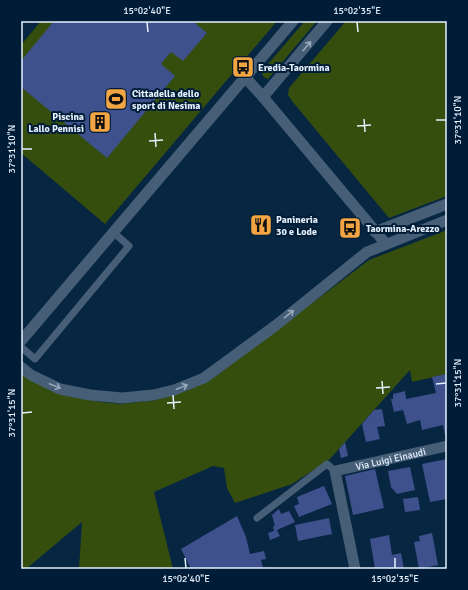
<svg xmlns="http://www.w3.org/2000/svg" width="468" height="590" font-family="Signika,sans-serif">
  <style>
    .green { fill: #354e0d }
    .building { fill: #3e518c }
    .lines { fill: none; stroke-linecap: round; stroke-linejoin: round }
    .service { stroke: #465e76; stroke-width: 7 }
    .minor { stroke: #465e76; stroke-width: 11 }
    .oneway { stroke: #96a8ba }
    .ticks { fill: none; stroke: #e5f1fe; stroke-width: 1.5 }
    .labels { text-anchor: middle; stroke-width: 4; stroke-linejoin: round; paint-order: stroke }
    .poi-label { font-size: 10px; font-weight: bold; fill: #e5f1fe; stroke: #001c37; text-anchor: start }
    .street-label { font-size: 10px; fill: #e5f1fe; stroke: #001c37 }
    .neatline { fill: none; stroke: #e5f1fe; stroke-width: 1.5 }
    .ticks-label { font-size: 10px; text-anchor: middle; fill: #e5f1fe }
  </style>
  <rect width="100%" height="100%" fill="#062642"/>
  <g class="green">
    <polygon points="41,21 277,21 105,224 21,153 21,45"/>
    <path d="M305,21H317L268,79C264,78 262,76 262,71Z"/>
    <polygon points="346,21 447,21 447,196 389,218 292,101 288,95 289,88"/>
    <polygon points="447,230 447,374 412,382 410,370 329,460 292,484 235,503 227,488 224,468 213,466 154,492 173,569 79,569 82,522 26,569 21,569 21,374 59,394 100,402 122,404 156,400 193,388 216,376 369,260"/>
  </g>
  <g class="building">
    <polygon points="54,21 197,21 195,23 207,33 183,61 171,52 161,64 175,76 107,158 21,87 21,61"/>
    <polygon points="447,374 447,435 445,435 443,425 422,430 420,420 407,424 403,410 394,412 391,399 393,399 393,394 405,391 406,399 436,393 432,377"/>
    <polygon points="382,409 385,426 377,427 380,439 366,442 362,424 374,410"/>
    <polygon points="345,442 348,456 341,458 339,449"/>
    <polygon points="447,459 447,499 430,502 422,464"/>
    <polygon points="410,467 415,490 397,494 391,487 388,471"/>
    <polygon points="375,469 384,508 353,515 345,476"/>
    <polygon points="324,486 332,504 299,517 294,506 299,504 297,497"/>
    <polygon points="418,497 420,510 405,512 403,499"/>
    <polygon points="279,509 281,514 289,511 295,522 277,530 280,536 270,540 268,533 274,531 273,526 275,526 272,515"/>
    <polygon points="237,516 246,537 250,554 264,551 266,559 261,560 263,568 267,567 268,569 191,569 181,549"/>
    <polygon points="329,518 332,534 298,541 295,525"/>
    <polygon points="432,533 438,565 419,569 414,542 420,541 419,536"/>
    <polygon points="389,535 392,555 401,553 404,569 375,569 370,539"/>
  </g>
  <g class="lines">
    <g class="service">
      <polyline points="21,347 35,359 129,246 113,232"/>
      <polyline points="257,518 327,464 335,471"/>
    </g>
    <g class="minor">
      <polyline points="245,77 263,97 386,244"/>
      <polyline points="263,97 327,21"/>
      <polyline points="375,232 447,204"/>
      <polyline points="21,341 293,21"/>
      <polyline points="21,367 31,375 60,389 90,395 122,398 153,395 174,390 204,378 275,326 367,252 447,220"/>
      <path id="s1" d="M355,569L335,471L447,446"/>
    </g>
  </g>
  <defs><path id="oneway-shaft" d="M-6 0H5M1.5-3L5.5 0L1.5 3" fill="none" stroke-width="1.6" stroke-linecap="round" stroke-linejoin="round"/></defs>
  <g class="oneway">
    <use href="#oneway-shaft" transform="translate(307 46) rotate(-50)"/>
    <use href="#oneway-shaft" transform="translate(289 314) rotate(-39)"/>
    <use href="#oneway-shaft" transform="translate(55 386) rotate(22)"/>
    <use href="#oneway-shaft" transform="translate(182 387) rotate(-22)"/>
  </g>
  <path class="ticks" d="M147,22L148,32M357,22L358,32M364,119L365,132M436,120H446M357,126L371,125M155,133L156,147M149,141L163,140M22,149H32M382,381L383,394M436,384L446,383M376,388L390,387M173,395L174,409M167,403L181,402M22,413L32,412M185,558L186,568M395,558V568"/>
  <defs>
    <g id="bus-square" transform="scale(1.15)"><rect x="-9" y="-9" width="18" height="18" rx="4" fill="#f2a542" stroke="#001c37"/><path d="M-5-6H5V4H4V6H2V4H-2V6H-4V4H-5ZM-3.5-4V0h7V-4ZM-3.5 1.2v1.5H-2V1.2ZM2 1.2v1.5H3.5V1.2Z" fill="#111"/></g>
    <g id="stadium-square" transform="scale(1.15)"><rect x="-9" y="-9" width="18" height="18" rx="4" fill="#f2a542" stroke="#001c37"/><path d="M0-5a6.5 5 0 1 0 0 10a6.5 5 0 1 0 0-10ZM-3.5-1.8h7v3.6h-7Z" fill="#111"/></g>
    <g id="building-square" transform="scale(1.15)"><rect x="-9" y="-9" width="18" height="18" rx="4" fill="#f2a542" stroke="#001c37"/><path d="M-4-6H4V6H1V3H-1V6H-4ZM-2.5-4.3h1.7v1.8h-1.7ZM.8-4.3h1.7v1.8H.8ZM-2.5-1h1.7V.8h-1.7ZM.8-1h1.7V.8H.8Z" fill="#111"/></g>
    <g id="restaurant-square" transform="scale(1.15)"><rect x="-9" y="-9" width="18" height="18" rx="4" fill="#f2a542" stroke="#001c37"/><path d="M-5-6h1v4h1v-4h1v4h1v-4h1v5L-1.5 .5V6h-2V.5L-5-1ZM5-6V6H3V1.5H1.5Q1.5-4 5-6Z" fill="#111"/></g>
  </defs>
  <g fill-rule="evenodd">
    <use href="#bus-square" x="243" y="67"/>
    <use href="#stadium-square" x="116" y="99"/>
    <use href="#building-square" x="100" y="122"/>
    <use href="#restaurant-square" x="261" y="225"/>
    <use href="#bus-square" x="350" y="228"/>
  </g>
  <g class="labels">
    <g class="poi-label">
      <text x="258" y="71">Eredia-Taormina</text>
      <text x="132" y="97">Cittadella dello<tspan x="132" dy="12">sport di Nesima</tspan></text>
      <text x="84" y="120" text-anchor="end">Piscina<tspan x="84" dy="12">Lallo Pennisi</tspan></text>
      <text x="276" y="223">Panineria<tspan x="276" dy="12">30 e Lode</tspan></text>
      <text x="366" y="232">Taormina-Arezzo</text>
    </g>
    <g class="street-label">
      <text dy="4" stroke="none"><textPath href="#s1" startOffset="157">Via Luigi Einaudi</textPath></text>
    </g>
  </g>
  <rect width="468" height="590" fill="none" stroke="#001c37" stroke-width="44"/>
  <rect x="22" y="22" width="424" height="546" class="neatline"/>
  <g class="ticks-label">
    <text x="147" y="14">15°02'40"E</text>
    <text x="357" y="14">15°02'35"E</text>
    <text transform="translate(457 120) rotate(-90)" y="4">37°31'10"N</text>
    <text transform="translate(11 149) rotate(-90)" y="4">37°31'10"N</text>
    <text transform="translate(457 383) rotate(-90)" y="4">37°31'15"N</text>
    <text transform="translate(11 413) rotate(-90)" y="4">37°31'15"N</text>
    <text x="186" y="582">15°02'40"E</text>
    <text x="395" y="582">15°02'35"E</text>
  </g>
</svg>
